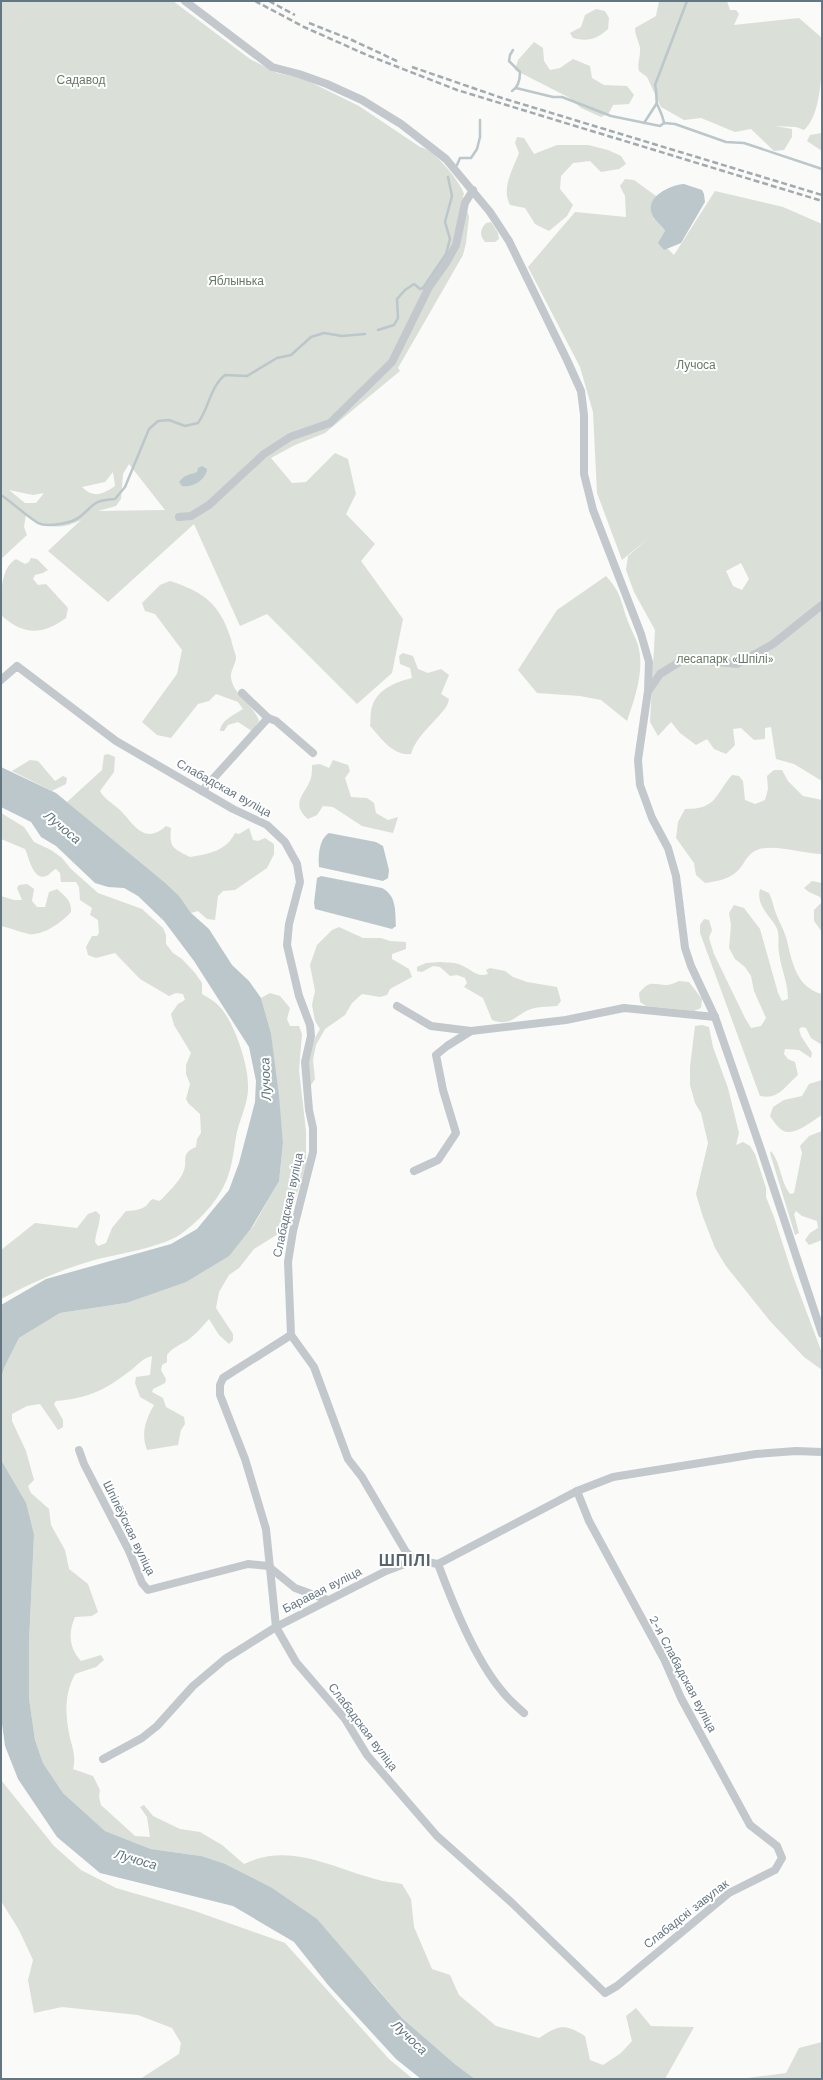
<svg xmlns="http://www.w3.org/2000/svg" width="823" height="2080" font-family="'Work Sans',sans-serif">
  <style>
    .green { fill: #dadfd7; fill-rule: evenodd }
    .water { fill: #bbc7cb }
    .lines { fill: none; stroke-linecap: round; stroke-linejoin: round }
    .stream { stroke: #bbc7cb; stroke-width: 2.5 }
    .minor { stroke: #c3c8cc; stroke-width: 8 }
    .rail { stroke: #a2aab0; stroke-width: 2.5; stroke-dasharray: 6 3; stroke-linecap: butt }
    .labels { text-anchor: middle; stroke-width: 4; stroke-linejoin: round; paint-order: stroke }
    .park-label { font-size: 12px; fill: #687a64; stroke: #fff }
    .street-label { font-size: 12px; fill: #657683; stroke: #fff }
    .water-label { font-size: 13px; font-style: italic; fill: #60757c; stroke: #fff }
    .district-label { font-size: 16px; font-weight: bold; letter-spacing: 1px; fill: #57646e; stroke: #fff }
  </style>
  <rect width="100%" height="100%" fill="#fafaf8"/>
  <g class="green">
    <path d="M1,1H173L250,59L277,73L302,78L359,106L420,147C434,149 460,181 464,194L463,196L469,217L466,243L463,255L398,368L400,371L325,433L295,445L271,458L292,483L306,482L335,453L348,459L356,494L346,514L375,544L361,561L403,619L392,673L357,704L267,614L240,626L194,524L108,602L48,551L81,520C63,530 40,529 26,514L24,527L27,535L1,559ZM129,464L165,510L98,511L116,506L121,499L123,474ZM113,472L115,486C103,494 94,499 82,487L105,482ZM9,490L33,495L44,493L36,503H25Z"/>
    <path d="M659,1H727L730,10H736L739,14L734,25L799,18L822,38C822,63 823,114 804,130L796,127L775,126L792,129V137L784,150L774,151L751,129L735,132L701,118L684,120L661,107L647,77L639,71C637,63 640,59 640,51C641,45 635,37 635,28L656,16Z"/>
    <path d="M596,9L605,11L609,18L608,29C597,39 588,42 573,38L570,33L581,27L585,15Z"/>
    <polygon points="534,42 543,48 544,61 550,70 560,68 573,59 590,66 592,78 604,85 627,86 634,95 629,104 613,105 609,113 601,117 581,108 568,97 515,70 518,60"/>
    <polygon points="822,133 822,151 807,141 810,135"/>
    <path d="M517,137L524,138L534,154L557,145H588L608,150L621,156L626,164L619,169L601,172L590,161L573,163L561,176L560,189L573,205L567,216L549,231L535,224L525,208L510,205C501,188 513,169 519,153L515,143Z"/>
    <path d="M625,179L634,180L656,196L651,208L654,219L662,223L665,231L660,241L674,255L715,191L783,207L822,224V781L794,764L776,759L771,727L765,728V739L754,740L741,728L733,729L735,745L726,754L714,749L707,739L696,745L680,733L671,722L658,736L650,722L655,630L634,592L626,570L628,556L651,536L622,560L597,493L593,412L580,367L528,267L575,212L626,217L625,196L620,186ZM741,563L749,579L742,590L733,586L726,571Z"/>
    <path d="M491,222L498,233L499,239L495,242H485C479,234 480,230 486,223Z"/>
    <path d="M31,558L37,559L48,570L43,573L35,575L33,579L38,585L46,584L68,608L66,618C42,635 24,636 1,615C1,595 0,568 16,559L25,564L29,562Z"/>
    <path d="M606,576C621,593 620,598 627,619C630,628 635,636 638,645C645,670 635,698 627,721L601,700L580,696L537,693L518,670L557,610Z"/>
    <path d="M170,581C204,592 220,604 231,639C232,645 235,652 236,657C236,664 230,671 231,678C234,696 254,705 259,721L252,731L238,722L228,725L224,731H220C221,720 234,715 243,709L238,702L216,694L209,701L198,704L171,738L157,735L142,722L177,674L182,650L155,614L145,611L142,603L160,585Z"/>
    <path d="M403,653L413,656L418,669L428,673L441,669L449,675L441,694L449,699C448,713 417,732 411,754C393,756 382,739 370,726C371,721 370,712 372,707C377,689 396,682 412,678L410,668L400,664L399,656Z"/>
    <path d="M108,754L115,757L114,772L100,791C105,800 114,804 121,811C135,826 145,845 166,826L171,828C169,848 173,848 190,857C209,854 226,851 235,833L239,834L249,828L253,840L258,841L265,838L274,844V854L267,868L235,890L223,891L218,896L215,920L207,919L198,911L191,913L180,897L67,802L102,770L104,755Z"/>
    <polygon points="30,760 38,761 55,781 63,776 67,778 66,784 52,791 12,771"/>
    <path d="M333,760L348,765L350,771L345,778L351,797L367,798L374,803L376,813L388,820L398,817L393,833L362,826L333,807L323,806L317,815L308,819C289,803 306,794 311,778C312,774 312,769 312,765L320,764L329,768Z"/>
    <path d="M774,770H782L788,781L803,796L822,800V854C805,854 772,843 757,850C748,854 746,860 741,867C732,879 719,881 705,883L696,875L694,863L676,838L678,822L685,809C717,809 714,796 732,775L739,776L743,781L745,800L755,804L765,800L768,789L767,776Z"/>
    <path d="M1,813L24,827L34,842L51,850L62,858L71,869L98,893L142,909L163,928L166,935V944L173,953L182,959L195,973L202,983V994C207,997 213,1000 217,1004C233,1018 248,1063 248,1085C249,1101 241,1116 237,1132C234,1146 233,1163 228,1176C221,1197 203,1217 185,1231C163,1249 116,1253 88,1262C57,1271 29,1284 1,1299V1250L35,1223L77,1228L88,1214L96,1211L100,1215C100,1224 96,1232 95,1242L98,1246L106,1243L112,1228L126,1211C132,1211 141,1210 146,1206C149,1203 149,1201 153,1199L159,1201L162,1199C169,1191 179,1182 183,1173C189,1160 179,1154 196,1147L197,1139L201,1133L200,1114L188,1103L186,1099L190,1084L186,1074V1065L191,1053L174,1025L171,1014L178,1004L185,1000L183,994L176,993L169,996L140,979L115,953L96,958L88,955L86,947L92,936H97L99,933L98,920L90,915L92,908L80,900L79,887L76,882H61L60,873L56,869C52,870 50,875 46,876C33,881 29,857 25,849L1,839Z"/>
    <polygon points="812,881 822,883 822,932 814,921 814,910 822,902 820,897 809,892 804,888"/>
    <path d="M27,884L34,889L32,901L37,907H45L49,892L57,889C65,896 72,901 71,912C62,922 43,936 29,934C20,932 10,928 1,926V896L14,900H22L17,888L19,885Z"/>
    <path d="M760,889L769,893C772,899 773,905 775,911C778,920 783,928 786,937C792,960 795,987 822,994V1045L811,1038L806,1028L802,1027L799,1029L801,1036L812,1053L811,1058L799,1050L785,1049L784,1054L788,1059L795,1062L798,1075C785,1086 779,1100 760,1096L700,933V925L704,919L709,920L712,930L709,938L714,954L745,1018L751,1028L761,1026L766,1018L754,991L751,976L745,967L735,959L729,948L731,925L729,913L734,905L744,908L760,929L778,993L782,1001L788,999C788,982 781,969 779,953C777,944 781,933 775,925C768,914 756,904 760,889Z"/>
    <path d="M339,927L363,938H381L390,941L406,942V949L392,954V959L409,969L412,977L390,989L387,995L380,997L362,994L352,1003L345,1015L325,1029L316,1045L313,1060L315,1079L311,1085C305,1067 310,1045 320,1029L315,1021L312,1005L315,991L310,965L317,945L332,930Z"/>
    <path d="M441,962C447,963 456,962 461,965C471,969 477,978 488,974L486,970L490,968L505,971L513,977L527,982L557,987L561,1001L557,1006C547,1007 536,1006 526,1011C512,1019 509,1026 492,1020L483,998L464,987L467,983L465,978L457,975L450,976L440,967L433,966L422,972L417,971V967L426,963Z"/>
    <path d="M679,981L689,982L702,999L701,1008L694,1011L646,1006L640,1002L639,993C650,980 652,984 666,985C670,985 675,983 679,981Z"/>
    <path d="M270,993L280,996L290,1008L287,1019L290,1026H299L302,1034L299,1070L306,1131V1165L286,1229L254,1249L239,1268L229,1275L219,1292L216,1308L233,1334V1340L229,1344L219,1335L209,1319C202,1327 196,1334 188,1340C180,1345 173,1347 167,1355V1362L162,1365L161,1370L166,1379L165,1383L153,1389L152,1392L163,1398L166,1407L184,1417L185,1424L181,1430L178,1445L147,1450C141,1433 145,1421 154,1405L140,1397L135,1383L136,1377L150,1375L152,1356C139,1360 138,1366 127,1373C102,1392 87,1398 56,1401L54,1404L63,1420V1427L58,1430L40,1404L27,1406L12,1414V1421L26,1451L34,1480L28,1486L31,1493L49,1509L51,1525L65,1550L69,1569L88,1584L98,1612L92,1616L75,1617C68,1633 69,1648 81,1661L101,1655L104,1660L96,1667L75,1674C64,1695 65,1715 70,1738C73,1749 76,1758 73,1769L93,1776L100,1790L99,1797L101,1805L135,1836L150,1837L147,1817L140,1807L144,1805L153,1816L180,1829L200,1832L222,1845L244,1864C289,1842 331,1867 375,1879C384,1882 393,1882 402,1884L411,1899L414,1927L432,1969L450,1975L459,1995L496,2026L539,2038C559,2025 564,2023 585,2036L590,2060L603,2065L621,2053L632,2041L626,2016L636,2008L651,2026L694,2027L665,2079H475L456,2065L403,2019L371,1981L201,1856L151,1849L105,1831L63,1793L43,1763L35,1740L29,1698V1643L34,1535L1,1460V1380L4,1368L19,1338L60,1313L126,1303L253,1227L279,1180L283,1143L271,1033L261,998Z"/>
    <polygon points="702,1025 709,1027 713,1047 728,1088 739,1133 736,1145 743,1142 750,1146 755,1154 766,1188 766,1197 774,1217 793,1276 822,1353 822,1370 804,1357 770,1321 726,1266 715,1248 703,1217 696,1194 708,1143 701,1113 695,1103 690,1085 690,1067 695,1026"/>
    <path d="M822,1080V1115C813,1120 793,1138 782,1130C777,1127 773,1120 770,1116L773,1107L784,1100L802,1096L809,1084Z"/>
    <path d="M822,1131V1240L809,1245L805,1240L810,1233L818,1228L817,1221L802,1216L796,1211L794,1214L799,1233L795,1235L770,1153L771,1151C781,1163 780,1181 790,1194L794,1193L802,1153L800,1146L809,1136Z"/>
    <polygon points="1,1780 54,1846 81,1870 116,1888 192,1910 285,1943 389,2059 413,2079 140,2079 179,2054 181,2043 172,2028 138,2015 62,2007 34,2013 28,1980 33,1960 19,1930 1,1901"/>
    <polygon points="822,2042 822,2079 740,2079 786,2073 799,2048"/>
  </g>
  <g class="water">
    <path d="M684,184L702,190L704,194L705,202L681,243L664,250L658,243L665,231C662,224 654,221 652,214C645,196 671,185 684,184Z"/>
    <path d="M202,466L207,469C206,480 192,488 182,486L179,482C185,474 190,475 197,472L198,468Z"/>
    <polygon points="1,767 56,793 164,882 180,897 191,913 209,929 232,965 249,981 261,998 271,1033 279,1096 283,1143 279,1181 252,1227 229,1256 186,1282 126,1303 60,1313 19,1338 4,1368 1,1380 1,1305 46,1279 171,1244 197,1229 229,1190 239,1163 255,1102 256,1081 249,1047 194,961 164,921 138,896 124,888 108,887 95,883 56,846 41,837 31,822 1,807"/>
    <path d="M329,833L376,842L383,846L389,870L388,878L383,881L319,867C318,856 319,839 329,833Z"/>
    <path d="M321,876L382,888C397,896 395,911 396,926L392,929L315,909L314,903L317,878Z"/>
    <polygon points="1,1460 26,1503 34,1535 29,1643 29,1698 35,1740 43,1763 63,1793 105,1831 151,1849 201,1856 225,1864 272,1888 317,1919 403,2019 456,2065 475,2079 421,2079 396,2059 328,1985 294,1942 233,1906 100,1873 57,1837 18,1779 5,1746 1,1716"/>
  </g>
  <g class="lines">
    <g class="stream">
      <polyline points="516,88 553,97 562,97 611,116 660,126 664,123 675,124 726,142 744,143 822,169"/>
      <path d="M512,91C519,87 520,79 520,72L509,61L510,55L513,50"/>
      <polyline points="644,123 657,103"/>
      <path d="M664,123C663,116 660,111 657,104C656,100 657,91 655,85L687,1"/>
      <polyline points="457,165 460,158 471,158 477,149 480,137 480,120"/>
      <polyline points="378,330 394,325 398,318 397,299 405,290 414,284 420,289 423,288 446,254 450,239 445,222 452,196 448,177"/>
      <path d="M1,495C13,503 25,515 38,523C48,528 73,523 81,516C97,502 93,501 115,499L125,487L149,429L158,421L169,420L185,426L198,423C209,408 210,387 225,375L247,376L277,358L291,355L311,337L324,333L342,336L365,334"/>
    </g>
    <g class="minor">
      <polyline points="185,1 272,67 299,74 327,84 362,100 401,124 446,159 490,212 509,241 567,360 581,391 584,415 584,474 593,510 641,634 649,662 648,691 638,760 640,785 652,818 668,848 676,876 685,948 691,966 715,1017 760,1147 822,1334"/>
      <polyline points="179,517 191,516 209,505 264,454 290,437 330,423 392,362 429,287 446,263 456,245 465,203 473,190"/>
      <polyline points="1,680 17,666 116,741 233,809 267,825 285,842 297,864 300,882 289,924 287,945 299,996 310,1025 311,1036 305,1062 309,1110 313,1128 313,1152 293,1231 288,1262 291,1335 223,1378 220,1385 220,1395 245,1459 266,1529 276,1627 296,1662 345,1719 367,1755 437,1836 511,1902 605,1993 617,1986 729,1893 775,1870 782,1858 777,1846 750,1825 681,1698 664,1659 589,1521 577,1491"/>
      <polyline points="649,690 660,674 681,661 698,660 737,664 773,644 822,605"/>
      <polyline points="242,693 268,718 276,721 313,753"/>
      <polyline points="202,791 268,718"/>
      <polyline points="397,1006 431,1026 471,1031 447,1046 436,1055 443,1090 456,1133 438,1160 414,1171"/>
      <polyline points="471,1031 566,1020 624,1008 715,1017"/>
      <polyline points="291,1335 314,1367 348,1459 362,1477 406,1552 415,1560"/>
      <polyline points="79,1450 84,1464 129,1551 142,1583 148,1590 248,1564 268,1566 295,1588 328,1600"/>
      <path d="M438,1564C453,1604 475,1659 502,1691C508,1699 516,1706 524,1713"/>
      <polyline points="103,1759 142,1738 157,1726 193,1686 225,1659 276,1627 386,1571 415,1560 438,1564 577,1491 613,1477 756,1454 796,1451 822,1452"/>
    </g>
    <g class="rail">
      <polyline points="255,1 304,27 367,55 457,90 822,201"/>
      <polyline points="269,1 295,15"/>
      <polyline points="309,23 352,40 399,62"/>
      <polyline points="412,67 502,98 822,195"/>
    </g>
  </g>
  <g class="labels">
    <g class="park-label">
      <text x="81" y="84">Садавод</text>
      <text x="236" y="285">Яблынька</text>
      <text x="696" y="369">Лучоса</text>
      <text x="725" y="663">лесапарк «Шпілі»</text>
    </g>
    <g class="street-label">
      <text transform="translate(224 788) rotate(29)" y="4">Слабадская вуліца</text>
      <text transform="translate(288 1205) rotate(-78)" y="4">Слабадская вуліца</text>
      <text transform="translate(129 1528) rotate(64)" y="4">Шпілёўская вуліца</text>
      <text transform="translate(322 1590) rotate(-27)" y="4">Баравая вуліца</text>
      <text transform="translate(683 1674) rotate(62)" y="4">2-я Слабадская вуліца</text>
      <text transform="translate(363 1727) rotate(53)" y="4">Слабадская вуліца</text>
      <text transform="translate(686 1914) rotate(-38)" y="4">Слабадскі завулак</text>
    </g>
    <g class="water-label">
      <text transform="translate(63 827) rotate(40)" y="5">Лучоса</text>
      <text transform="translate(265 1079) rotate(-92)" y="5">Лучоса</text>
      <text transform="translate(136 1859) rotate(16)" y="5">Лучоса</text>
      <text transform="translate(410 2037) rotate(43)" y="5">Лучоса</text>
    </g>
    <g class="district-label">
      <text x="405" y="1566">ШПІЛІ</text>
    </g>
  </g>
  <rect width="823" height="2080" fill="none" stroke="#657683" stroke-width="4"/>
</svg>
